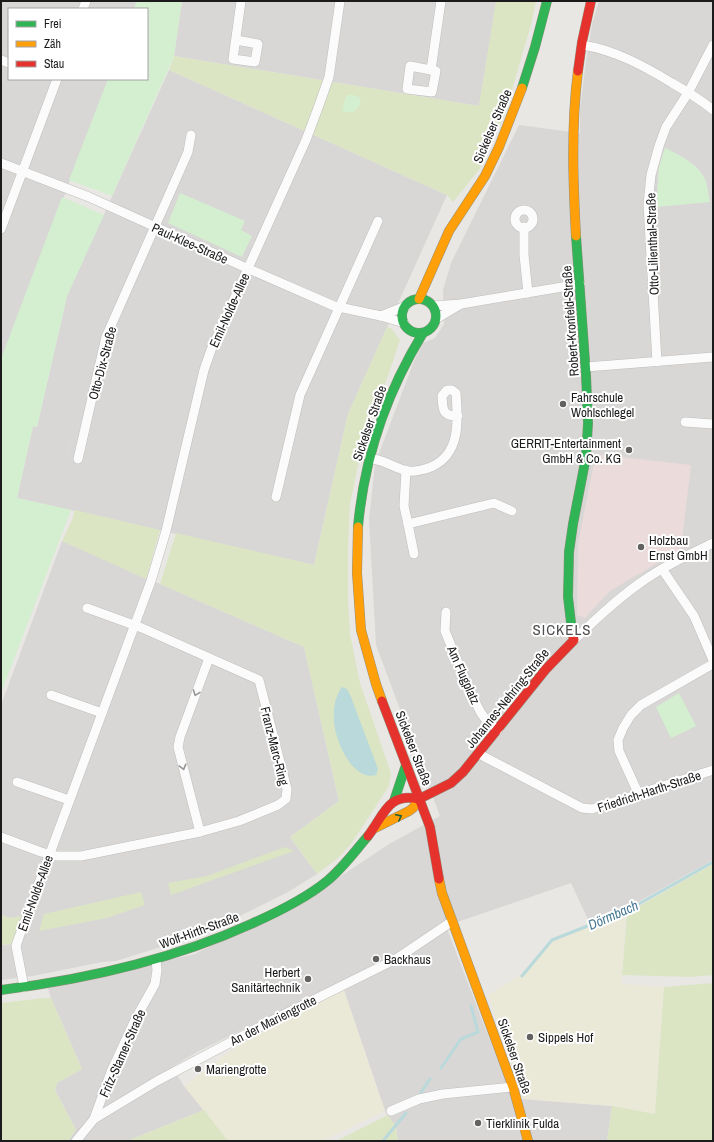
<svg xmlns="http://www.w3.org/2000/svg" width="714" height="1142" font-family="'Archivo Narrow',sans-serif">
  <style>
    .residential { fill: #d8d7d5 }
    .commercial { fill: #ebdbdb }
    .farmland { fill: #eae8d7 }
    .grass { fill: #dbe5c4 }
    .park { fill: #d4efd0 }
    .parking { fill: #d9d8d7 }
    .water { fill: #b9d9db }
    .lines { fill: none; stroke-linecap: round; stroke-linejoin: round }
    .stream { stroke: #b9d9db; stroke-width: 3 }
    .street-casing { stroke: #bfbebc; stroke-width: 10 }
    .fast-casing { stroke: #92907e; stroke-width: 10 }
    .slow-casing { stroke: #92907e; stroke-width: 10 }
    .jam-casing { stroke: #92907e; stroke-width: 10 }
    .street { stroke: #fcfbfb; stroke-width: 9 }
    .fast { stroke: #30b455; stroke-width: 9 }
    .slow { stroke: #ff9f0a; stroke-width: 9 }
    .jam { stroke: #e5322d; stroke-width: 9 }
    .oneway { stroke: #979696 }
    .oneway2 { stroke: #246035 }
    .poi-dot { fill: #636261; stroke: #fff; stroke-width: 1.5 }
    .labels { text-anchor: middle; stroke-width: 4; stroke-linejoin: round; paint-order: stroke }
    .street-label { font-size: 13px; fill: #1b1b1b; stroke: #fff }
    .poi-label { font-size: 13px; fill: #1b1b1b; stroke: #fff; text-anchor: start }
    .water-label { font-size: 14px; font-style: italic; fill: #497a94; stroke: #fff }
    .quarter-label { font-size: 15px; letter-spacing: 1px; fill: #4e4e4e; stroke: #fff }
  </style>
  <rect width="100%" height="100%" fill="#e9e7e4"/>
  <g class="residential">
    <polygon points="1,1 137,1 134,9 9,9 9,79 108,79 1,365"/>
    <polygon points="182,1 497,1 479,106 174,56"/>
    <polygon points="599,1 713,1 713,860 627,908 591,926 571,883 446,926 512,1098 612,1106 607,1141 398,1141 396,1127 385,1111 341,982 197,1052 172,1067 184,1086 204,1110 127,1141 68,1141 76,1130 55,1090 57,1083 82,1069 51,998 48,988 195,954 323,888 389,844 440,816 376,645 369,520 375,464 414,361 423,343 435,338 444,324 443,290 451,263 519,125 580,133 580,110 585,68 592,24"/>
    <polygon points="169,70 447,195 348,414 314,565 17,498 33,426 37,427 67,296"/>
    <polygon points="62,541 304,647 339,801 290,837 317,874 288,892 234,919 186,939 116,961 102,962 33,976 1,980 1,945 11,944 23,916 10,918 1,915 1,705"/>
  </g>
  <polygon class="commercial" points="595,454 691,465 681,549 610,591 585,618 577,615 578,544 594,463"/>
  <g class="farmland">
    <polygon points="626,913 621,984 664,987 655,1114 612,1106 522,1099 488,995 521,975 549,942"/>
    <polygon points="344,990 385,1111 322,1141 228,1141 184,1086 226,1054 269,1027"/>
  </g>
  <g class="grass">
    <polygon points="496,1 536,1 531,25 504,117 479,170 453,202 447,195 169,70 174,56 479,106"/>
    <polygon points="387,327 391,328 400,340 388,376 372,417 360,456 350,504 348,548 348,601 350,634 360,683 391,773 389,786 351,844 337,859 317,874 290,837 339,801 304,647 160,584 176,533 314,565 348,414"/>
    <polygon points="75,510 160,530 146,579 62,541 72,520"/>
    <polygon points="285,847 294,851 171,895 168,883 207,876"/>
    <polygon points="713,864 713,975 690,977 622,975 627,913"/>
    <polygon points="141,892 145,905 107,918 39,931 44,914"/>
    <polygon points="1,915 10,918 23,916 11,944 1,945"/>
    <polygon points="713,983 713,1141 607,1141 612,1106 655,1114 664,987"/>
    <polygon points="44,998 51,998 82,1069 57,1083 55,1090 76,1130 68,1141 1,1141 1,1003"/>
    <polygon points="204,1110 228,1141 127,1141"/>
    <polygon points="388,1115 396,1127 398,1141 336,1141"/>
  </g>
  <g class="park">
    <polygon points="137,1 182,1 174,56 112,196 69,180 108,79 147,79 147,9 134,9"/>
    <path d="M350,95H353L359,97C363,103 358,109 353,112H346L342,111L346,96Z"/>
    <path d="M665,148C680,155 698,164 705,179C708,186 708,195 710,202L656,207L659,167Z"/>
    <polygon points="180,193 245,221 241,230 252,236 242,257 168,223"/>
    <polygon points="62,197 104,215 67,296 37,427 33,426 17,498 71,510 1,693 1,359"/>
    <polygon points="679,693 696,726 671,738 656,707"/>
  </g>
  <g class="parking">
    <polygon points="237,44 254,46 252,59 235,56"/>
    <polygon points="414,71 430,73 428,86 411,84"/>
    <polygon points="67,438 74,440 69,460 63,459"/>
  </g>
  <path class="water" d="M342,687L347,689L351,697L378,769L376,775C352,782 334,738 334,720C333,708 335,697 342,687Z"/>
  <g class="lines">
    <g class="stream">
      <polyline points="522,976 552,940 628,910 713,862"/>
      <polyline points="441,1068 461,1039 478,1032 471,1006"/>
      <polyline points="420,1094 430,1079"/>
      <polyline points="383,1141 406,1113"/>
    </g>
    <g class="street-casing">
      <g id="street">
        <polyline points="83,9 86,1"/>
        <polyline points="236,40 258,44 255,62 233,59 241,1"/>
        <path d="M582,45C615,50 644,66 672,83C686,91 700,99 713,110"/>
        <polyline points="1,60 9,63"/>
        <polygon points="410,66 436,71 432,92 407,89"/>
        <polyline points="431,70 441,1"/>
        <polyline points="1,163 89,197 242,266 334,306 381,316 404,323"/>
        <circle cx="524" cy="219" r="9"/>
        <polyline points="524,227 524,255 528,293"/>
        <polyline points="1,229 57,79"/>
        <polyline points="433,306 461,304 580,284"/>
        <polyline points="381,316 406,306"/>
        <polyline points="436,319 461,304"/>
        <polyline points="657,362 648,204 651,175 659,146 666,127 688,93 713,45"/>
        <polyline points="586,367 713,357"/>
        <polyline points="685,422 713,424"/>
        <path d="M369,458C374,459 379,460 384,462C392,465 399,469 407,471C416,472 423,470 431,467C461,454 458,420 456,393L452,390H447L442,396C443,410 442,416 458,416"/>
        <polyline points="78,459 106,337 188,152 191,135"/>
        <polyline points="406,470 404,506 408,524 494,503 512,511"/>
        <polyline points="276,497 300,395 378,221"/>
        <polyline points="408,524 414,554"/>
        <polyline points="662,569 694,616 713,660"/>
        <polyline points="446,612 445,631 471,694 481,713 487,721 498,730"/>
        <path d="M574,640C595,620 616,600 640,583C662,567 688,555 713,543"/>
        <polyline points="51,695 102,713"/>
        <polyline points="479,754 582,808 592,809 713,770"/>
        <polyline points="17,782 69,800"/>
        <polyline points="639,795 619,751 618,740 623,728 631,715 641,705 713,664"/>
        <polyline points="200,832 178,747 180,737 209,658"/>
        <polyline points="1,837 41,852 56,856 81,856 200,832 239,821 278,805 286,799 287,789 259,680 142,628 87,608"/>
        <polyline points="24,987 16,946 19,937 151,581 166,531 204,370 211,350 306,140 318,108 329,77 340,1"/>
        <polyline points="391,1111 419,1099 443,1094 513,1087"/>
        <polyline points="94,1119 157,1081 273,1020 396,959 451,922"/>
        <polyline points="76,1141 94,1119 111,1072 136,1018 155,984 157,970 156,960"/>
      </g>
    </g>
    <g class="fast-casing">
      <g id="fast">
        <polyline points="522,88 535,47 547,1"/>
        <circle cx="419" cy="316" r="17"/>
        <path d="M358,527C364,459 387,392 423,333"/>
        <polyline points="572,631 568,597 569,552 573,524 586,457 588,423 586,375 576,236"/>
        <polyline points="394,801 406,765"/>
        <path d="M1,990C88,979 172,960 251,924C278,912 305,899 327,881C343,868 355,851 368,836"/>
      </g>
    </g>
    <g class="slow-casing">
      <g id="slow">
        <path d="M576,236C573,181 571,126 578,71"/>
        <polyline points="419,299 449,231 485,176 499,147 522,88"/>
        <polyline points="358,527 357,573 361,630 376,684 382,701"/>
        <polyline points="373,829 409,811 413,808 419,799"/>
        <polyline points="439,879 442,893 513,1087 528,1141"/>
      </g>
    </g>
    <g class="jam-casing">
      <g id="jam">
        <polyline points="578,71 582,42 591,1"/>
        <polyline points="382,701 430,827 439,879"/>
        <polyline points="419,799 451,783 463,772 546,669 574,640 572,631"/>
        <path d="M368,836C384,816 387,792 419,799"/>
      </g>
    </g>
    <use href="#street" class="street"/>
    <use href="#fast" class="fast"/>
    <use href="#slow" class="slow"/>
    <use href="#jam" class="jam"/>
  </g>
  <defs><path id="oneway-chevron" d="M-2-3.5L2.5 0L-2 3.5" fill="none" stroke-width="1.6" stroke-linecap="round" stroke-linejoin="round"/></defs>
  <g class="oneway">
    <use href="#oneway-chevron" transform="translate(196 693) rotate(110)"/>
    <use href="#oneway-chevron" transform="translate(183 767) rotate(75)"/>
  </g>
  <use class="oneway2" href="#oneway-chevron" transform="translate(399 817) rotate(-27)"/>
  <g class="poi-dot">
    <circle cx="563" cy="404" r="4"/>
    <circle cx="629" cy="450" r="4"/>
    <circle cx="641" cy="547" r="4"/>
    <circle cx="376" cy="959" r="4"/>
    <circle cx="308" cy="979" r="4"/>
    <circle cx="530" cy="1037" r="4"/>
    <circle cx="198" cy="1069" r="4"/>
    <circle cx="478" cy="1123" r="4"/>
  </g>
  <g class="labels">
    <g class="street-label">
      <text transform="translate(492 126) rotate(-67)" y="5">Sickelser Straße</text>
      <text transform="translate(190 243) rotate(24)" y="5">Paul-Klee-Straße</text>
      <text transform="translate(652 244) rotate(-92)" y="5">Otto-Lilienthal-Straße</text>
      <text transform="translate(229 310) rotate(-66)" y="5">Emil-Nolde-Allee</text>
      <text transform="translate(570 321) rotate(-94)" y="5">Robert-Kronfeld-Straße</text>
      <text transform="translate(102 363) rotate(-75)" y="5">Otto-Dix-Straße</text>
      <text transform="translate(369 423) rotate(-71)" y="5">Sickelser Straße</text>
      <text transform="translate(464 675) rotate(66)" y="5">Am Flugplatz</text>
      <text transform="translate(507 698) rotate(-51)" y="5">Johannes-Nehring-Straße</text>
      <text transform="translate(275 746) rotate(76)" y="5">Franz-Marc-Ring</text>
      <text transform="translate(414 748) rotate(69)" y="5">Sickelser Straße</text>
      <text transform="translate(649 791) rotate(-18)" y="5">Friedrich-Harth-Straße</text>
      <text transform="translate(35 893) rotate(-70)" y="5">Emil-Nolde-Allee</text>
      <text transform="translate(199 930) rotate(-20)" y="5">Wolf-Hirth-Straße</text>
      <text transform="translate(273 1020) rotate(-27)" y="5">An der Mariengrotte</text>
      <text transform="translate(122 1053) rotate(-66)" y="5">Fritz-Stamer-Straße</text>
      <text transform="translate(515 1056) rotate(71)" y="5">Sickelser Straße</text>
    </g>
    <g class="poi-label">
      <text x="571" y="402">Fahrschule<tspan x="571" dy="15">Wohlschlegel</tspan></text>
      <text x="621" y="448" text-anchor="end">GERRIT-Entertainment<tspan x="621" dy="15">GmbH &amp; Co. KG</tspan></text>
      <text x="649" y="545">Holzbau<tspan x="649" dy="15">Ernst GmbH</tspan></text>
      <text x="384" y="964">Backhaus</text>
      <text x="300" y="977" text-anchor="end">Herbert<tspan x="300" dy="15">Sanitärtechnik</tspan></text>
      <text x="538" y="1042">Sippels Hof</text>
      <text x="206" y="1074">Mariengrotte</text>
      <text x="486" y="1128">Tierklinik Fulda</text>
    </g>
    <g class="water-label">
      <text transform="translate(613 915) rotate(-24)" y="5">Dörmbach</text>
    </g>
    <g class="quarter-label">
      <text x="562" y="635">SICKELS</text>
    </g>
  </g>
  <rect width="714" height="1142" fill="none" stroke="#1b1b1b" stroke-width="4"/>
  <rect x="8" y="8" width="140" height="72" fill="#ffffff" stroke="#a4a4a4"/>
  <rect x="16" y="21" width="20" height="6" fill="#30b455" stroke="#a4a4a4"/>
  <text x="44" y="28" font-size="12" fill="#1b1b1b">Frei</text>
  <rect x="16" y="41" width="20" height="6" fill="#ff9f0a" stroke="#a4a4a4"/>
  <text x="44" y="48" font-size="12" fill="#1b1b1b">Zäh</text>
  <rect x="16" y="61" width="20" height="6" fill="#e5322d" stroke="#a4a4a4"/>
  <text x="44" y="68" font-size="12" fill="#1b1b1b">Stau</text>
</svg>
